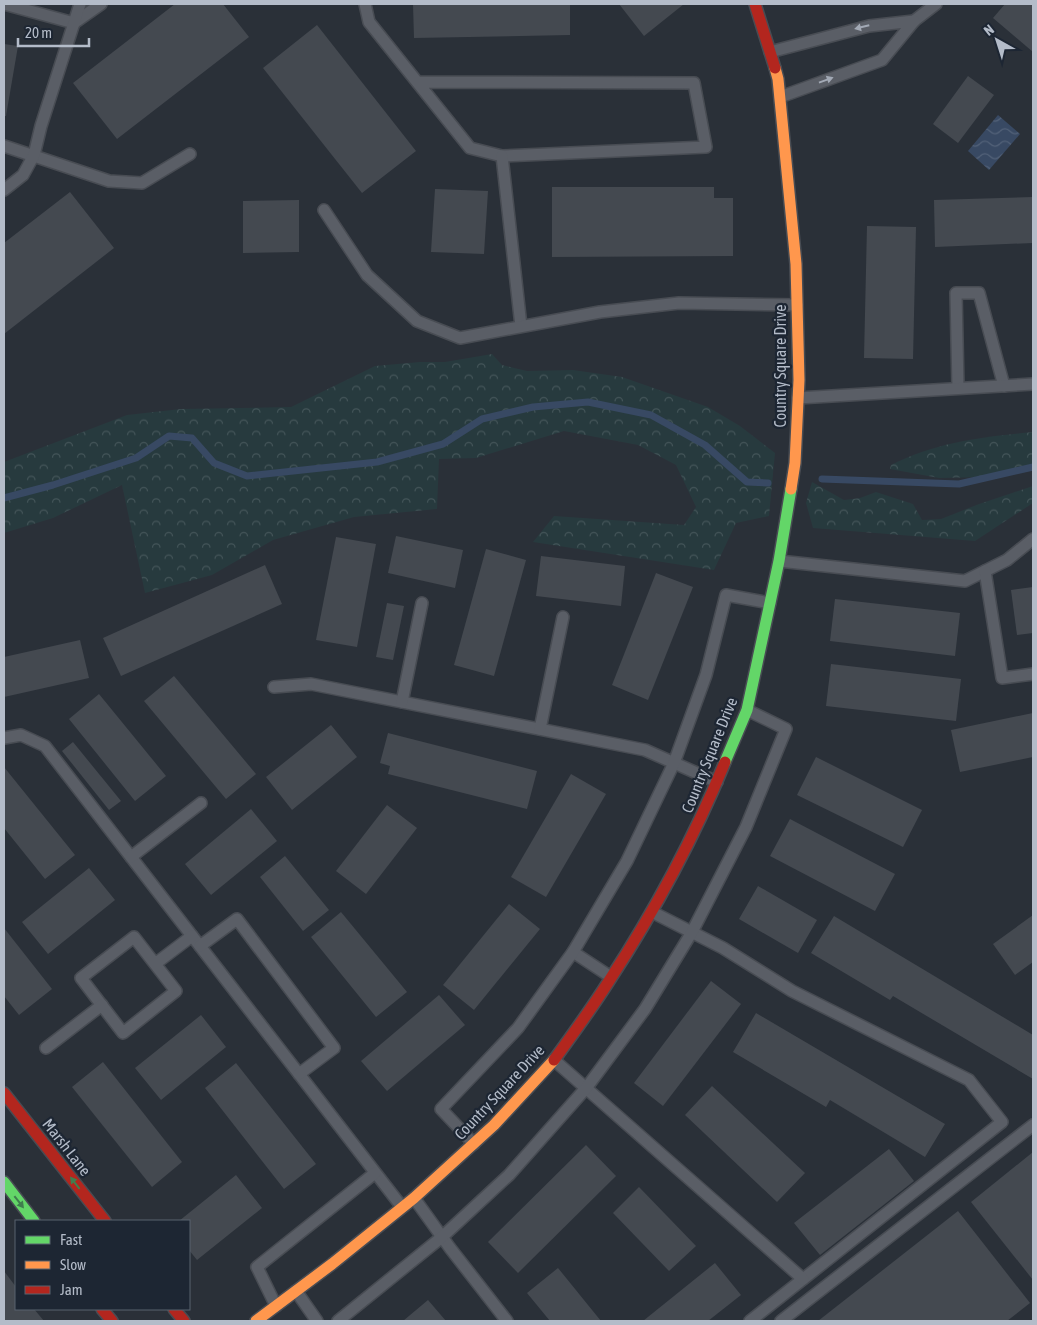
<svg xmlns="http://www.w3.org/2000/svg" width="1037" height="1325" font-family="'Asap Condensed',sans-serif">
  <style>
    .forest { fill: url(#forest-crowns) }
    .water { fill: url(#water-waves) }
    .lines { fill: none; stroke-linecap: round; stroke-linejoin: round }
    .stream { stroke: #384963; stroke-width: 7 }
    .building { fill: #444950 }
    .lane-casing { stroke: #484c53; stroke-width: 14 }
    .fast-casing { stroke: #484c53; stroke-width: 14 }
    .slow-casing { stroke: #484c53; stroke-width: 14 }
    .jam-casing { stroke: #484c53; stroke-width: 14 }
    .lane { stroke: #5a5e66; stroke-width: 11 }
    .fast { stroke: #63d668; stroke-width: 11 }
    .slow { stroke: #ff974d; stroke-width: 11 }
    .jam { stroke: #b3261e; stroke-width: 11 }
    .oneway { fill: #a2a9b5 }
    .oneway2 { fill: #407e4e }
    .labels { text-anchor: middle; stroke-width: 4.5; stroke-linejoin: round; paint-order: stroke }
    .street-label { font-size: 16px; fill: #b4bcc9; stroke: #1d2633 }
  </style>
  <defs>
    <pattern id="forest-crowns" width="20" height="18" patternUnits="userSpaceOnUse" patternTransform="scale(1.25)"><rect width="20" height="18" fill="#273a3e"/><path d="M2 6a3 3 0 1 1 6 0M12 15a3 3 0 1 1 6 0" fill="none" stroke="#445559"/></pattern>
    <pattern id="water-waves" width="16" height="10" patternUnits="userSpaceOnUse" patternTransform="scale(1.25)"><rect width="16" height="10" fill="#384963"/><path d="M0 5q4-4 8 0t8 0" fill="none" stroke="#526178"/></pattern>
  </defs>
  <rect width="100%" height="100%" fill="#2a3038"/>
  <g class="forest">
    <polygon points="492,354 502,365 527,371 573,370 622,377 708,407 740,426 775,453 769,516 736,523 714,570 533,542 554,516 684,525 696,507 676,465 638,445 564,431 476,458 439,459 437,509 354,517 273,540 212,575 145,593 122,485 53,518 4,533 4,462 127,415 181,409 291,407 375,366 420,362 445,362"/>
    <path d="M1033,432V464L990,477L939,478L890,469L891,465C936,442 983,437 1033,432Z"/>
    <polygon points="812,482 844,500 860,498 876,492 913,504 922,520 941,519 979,504 1033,486 1033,503 975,541 813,528 806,503"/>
  </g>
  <polygon class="water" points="998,115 1020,134 989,170 968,151"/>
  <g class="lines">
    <g class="stream">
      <polyline points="822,479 959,484 1033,467"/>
      <polyline points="4,498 53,485 136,458 169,436 192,438 214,463 247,476 377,462 443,444 482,419 533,407 588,402 651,415 705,445 747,482 768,483"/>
    </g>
  </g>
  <g class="building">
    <polygon points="175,4 223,4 249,37 117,139 73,83"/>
    <polygon points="413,4 570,4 570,35 414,38"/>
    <polygon points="619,4 684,4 644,36"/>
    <polygon points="1005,4 1033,4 1033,52 993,18"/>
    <polygon points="317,25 416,151 362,193 263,68"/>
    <polygon points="4,44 18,46 6,116 4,116"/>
    <polygon points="968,76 994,95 958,143 933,124"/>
    <polygon points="552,187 714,187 714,198 733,198 733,256 552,257"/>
    <polygon points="435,189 488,191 484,254 431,252"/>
    <polygon points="70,192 114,248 4,334 4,243"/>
    <polygon points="1033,197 1033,243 935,247 934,200"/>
    <polygon points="299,200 299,252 243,253 243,201"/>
    <polygon points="867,226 916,227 913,359 864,358"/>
    <polygon points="396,536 463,550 455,588 388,573"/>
    <polygon points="336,537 376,544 357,647 316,640"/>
    <polygon points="486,549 526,560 494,676 454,665"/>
    <polygon points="541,556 625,566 621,606 536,596"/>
    <polygon points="265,565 282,604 121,676 103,638"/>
    <polygon points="656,573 693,587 648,700 612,685"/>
    <polygon points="1033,587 1033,633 1017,635 1011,590"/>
    <polygon points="835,599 960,613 955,656 830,641"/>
    <polygon points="387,603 404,606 393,660 376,657"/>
    <polygon points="80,640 89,678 4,697 4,657"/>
    <polygon points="831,664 961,679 956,721 826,706"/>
    <polygon points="174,676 256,774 226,799 144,701"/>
    <polygon points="99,694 166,776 135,801 69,719"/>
    <polygon points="1033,713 1033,757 960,772 951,730"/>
    <polygon points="331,725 357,757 292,810 266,777"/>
    <polygon points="388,733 537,771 527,809 388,774 390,766 380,763"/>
    <polygon points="73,742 121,801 109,810 62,751"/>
    <polygon points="816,757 922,810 903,847 797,795"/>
    <polygon points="4,767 75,855 45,879 4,828"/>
    <polygon points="571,774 606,794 546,897 511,877"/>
    <polygon points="387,805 417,828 366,894 336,871"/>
    <polygon points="251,809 277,841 211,895 185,864"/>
    <polygon points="790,819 895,874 875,911 770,856"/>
    <polygon points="285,856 329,910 303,931 260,877"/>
    <polygon points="89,868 115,900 48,954 22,922"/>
    <polygon points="758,886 817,920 798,953 739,919"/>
    <polygon points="509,904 540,929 474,1010 443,985"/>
    <polygon points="341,912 407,992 376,1017 311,937"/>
    <polygon points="1033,915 1033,962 1015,975 993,944"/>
    <polygon points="834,916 1033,1035 1033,1079 893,996 890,1000 811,953"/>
    <polygon points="4,928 52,989 19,1015 4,996"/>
    <polygon points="711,981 741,1004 663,1106 634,1083"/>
    <polygon points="439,995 465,1025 387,1091 361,1061"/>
    <polygon points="756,1013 945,1124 925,1157 830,1100 826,1107 733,1052"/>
    <polygon points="201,1015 226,1047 161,1100 135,1068"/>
    <polygon points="103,1062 182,1162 152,1187 72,1087"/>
    <polygon points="236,1063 316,1164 284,1189 205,1088"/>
    <polygon points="712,1086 805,1173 777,1202 685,1115"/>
    <polygon points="586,1145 616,1176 518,1273 488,1242"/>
    <polygon points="889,1149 914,1181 820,1255 794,1223"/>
    <polygon points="1033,1152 1033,1280 971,1202"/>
    <polygon points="236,1175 262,1208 197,1260 189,1250 189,1221 179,1221"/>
    <polygon points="639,1187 696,1246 669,1271 613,1213"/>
    <polygon points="958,1211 1030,1303 1007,1321 818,1321"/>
    <polygon points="715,1263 741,1295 708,1321 643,1321"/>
    <polygon points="558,1268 601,1321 550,1321 527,1293"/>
    <polygon points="4,1271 16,1287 16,1309 34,1309 44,1321 4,1321"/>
    <polygon points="428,1300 446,1321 403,1321"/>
  </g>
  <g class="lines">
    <g class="lane-casing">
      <g id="lane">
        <polyline points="4,4 74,23"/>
        <polyline points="365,4 369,22 470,148 502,156 706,147 694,83 417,82"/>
        <polyline points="914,21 936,4"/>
        <polyline points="74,23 101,4"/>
        <polyline points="770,52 869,26 914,21 882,60 780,97"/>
        <polyline points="4,146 109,181 142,183 190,154"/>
        <polyline points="502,156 521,326"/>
        <polyline points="4,190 23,175 34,155 41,126 80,4"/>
        <polyline points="324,210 367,275 417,321 460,338 600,312 679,303 797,305"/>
        <polyline points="958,388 956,293 979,293 1004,386"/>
        <polyline points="798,398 1033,384"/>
        <polyline points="779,561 965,581 1007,560 1033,539"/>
        <polyline points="985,571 1002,678 1033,674"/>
        <polyline points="274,687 311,684 645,750 717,782"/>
        <polyline points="402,702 422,603"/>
        <polyline points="540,729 563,617"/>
        <polyline points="4,738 21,735 45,746 402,1207"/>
        <polyline points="131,857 201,803"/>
        <polyline points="652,912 723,948 792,991 969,1080 1002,1122 750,1321"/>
        <polyline points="200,946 237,919 334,1048 299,1074"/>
        <polyline points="573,952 611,977"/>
        <polyline points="155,964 134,937 81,978 123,1033 176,991 155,964 192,936"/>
        <polyline points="46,1048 102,1005"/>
        <polyline points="554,1060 803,1279"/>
        <polyline points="474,1144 441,1109 518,1028 573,952 627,861 674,763 706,675 726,595 770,603"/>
        <polyline points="414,1198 450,1248 507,1321"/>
        <polyline points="296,1291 317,1321"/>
        <polyline points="276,1306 257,1267 375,1173"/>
        <polyline points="338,1321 442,1237 509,1175 587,1087 645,1009 692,932 746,827 786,729 747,710"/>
        <polyline points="781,1321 1033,1125"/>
      </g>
    </g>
    <g class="fast-casing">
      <g id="fast">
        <polyline points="725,762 747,710 779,561 791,489"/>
        <polyline points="4,1182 34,1221"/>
      </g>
    </g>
    <g class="slow-casing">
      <g id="slow">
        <polyline points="775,68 778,79 796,264 799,380 795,463 791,489"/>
        <polyline points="256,1321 332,1264 414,1198 494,1125 554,1060"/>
      </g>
    </g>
    <g class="jam-casing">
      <g id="jam">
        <polyline points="755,4 775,68"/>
        <path d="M554,1060C573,1034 592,1008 609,981C654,912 694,838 725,762"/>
        <polyline points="4,1093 105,1221"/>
        <polyline points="102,1309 112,1321"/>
        <polyline points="174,1309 184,1321"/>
      </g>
    </g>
    <use href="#lane" class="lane"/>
    <use href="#fast" class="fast"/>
    <use href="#slow" class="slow"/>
    <use href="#jam" class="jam"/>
  </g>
  <defs><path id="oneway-solid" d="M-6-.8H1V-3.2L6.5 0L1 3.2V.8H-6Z" transform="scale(1.25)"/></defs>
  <g class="oneway">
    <use href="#oneway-solid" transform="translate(862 27) rotate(166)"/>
    <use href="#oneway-solid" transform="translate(826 80) rotate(-20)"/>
  </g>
  <g class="oneway2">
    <use href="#oneway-solid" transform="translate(75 1183) rotate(-128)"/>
    <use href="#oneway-solid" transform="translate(19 1202) rotate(52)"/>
  </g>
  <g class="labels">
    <g class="street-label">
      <text transform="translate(780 366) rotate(-90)" y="6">Country Square Drive</text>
      <text transform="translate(709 755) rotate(-68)" y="6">Country Square Drive</text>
      <text transform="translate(499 1092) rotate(-47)" y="6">Country Square Drive</text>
      <text transform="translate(67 1147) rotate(52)" y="6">Marsh Lane</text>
    </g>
  </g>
  <rect width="1037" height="1325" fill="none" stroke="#b4bcc9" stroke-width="10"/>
  <rect x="15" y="1220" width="175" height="90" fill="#1d2633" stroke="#59626f"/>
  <rect x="25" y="1236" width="25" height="8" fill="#63d668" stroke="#59626f"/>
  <text x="60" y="1245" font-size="15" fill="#b4bcc9">Fast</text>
  <rect x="25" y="1261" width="25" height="8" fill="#ff974d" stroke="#59626f"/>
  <text x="60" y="1270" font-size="15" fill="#b4bcc9">Slow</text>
  <rect x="25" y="1286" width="25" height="8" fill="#b3261e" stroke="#59626f"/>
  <text x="60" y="1295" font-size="15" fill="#b4bcc9">Jam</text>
  <g transform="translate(997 40) rotate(321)" stroke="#1d2633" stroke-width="4" paint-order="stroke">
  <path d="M0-4L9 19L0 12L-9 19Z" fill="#b4bcc9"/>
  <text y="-8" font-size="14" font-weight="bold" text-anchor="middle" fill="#b4bcc9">N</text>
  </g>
  <path d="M18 38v8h71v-8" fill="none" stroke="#b4bcc9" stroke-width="2.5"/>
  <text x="25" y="38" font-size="15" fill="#b4bcc9" stroke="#1d2633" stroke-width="4" paint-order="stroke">20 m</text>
</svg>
